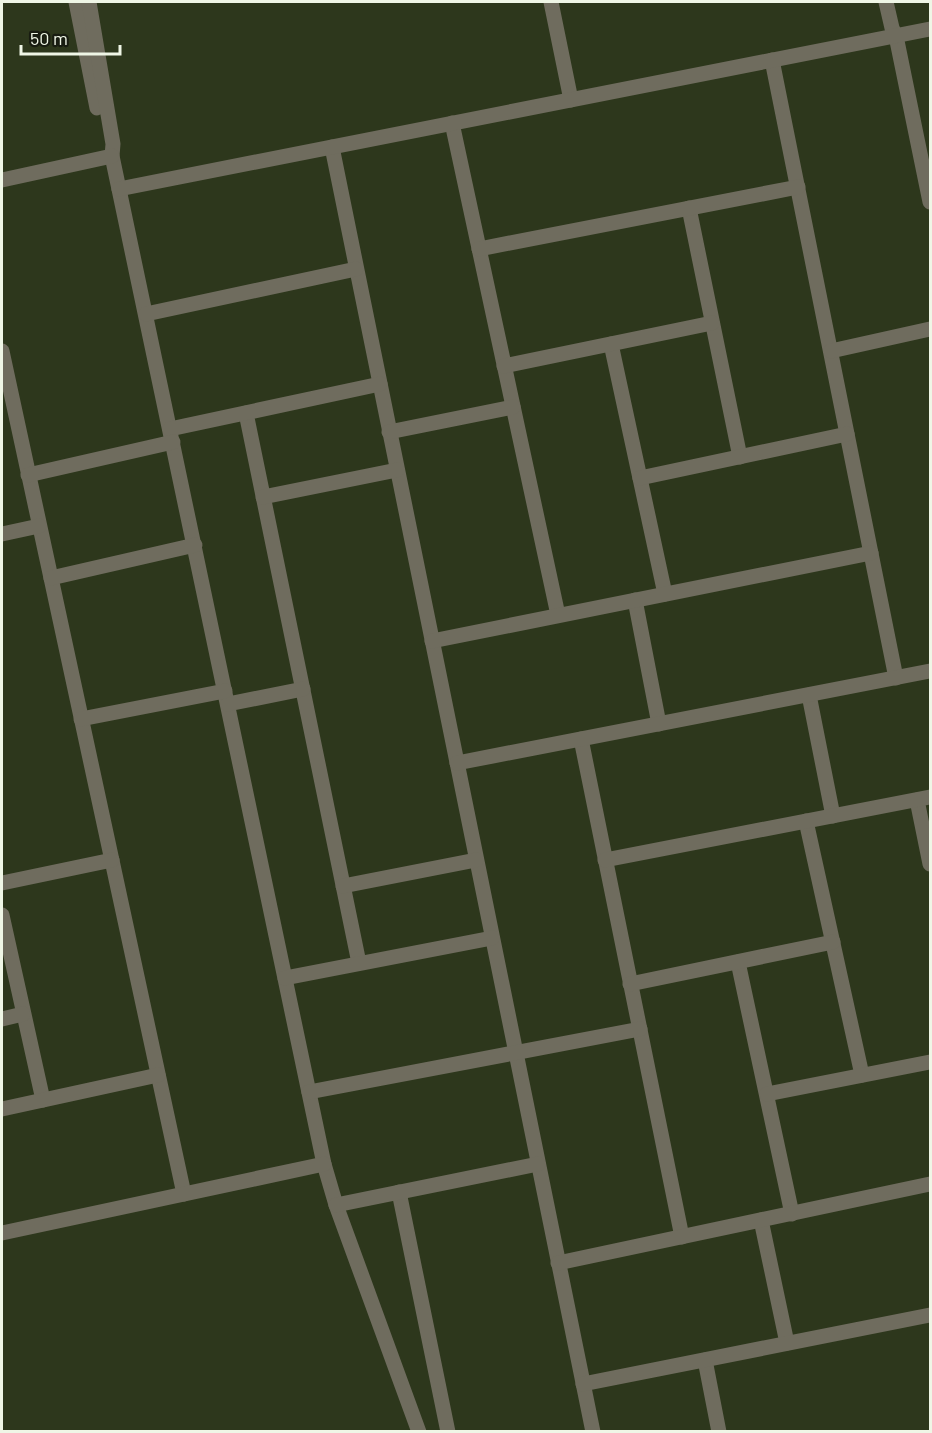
<svg xmlns="http://www.w3.org/2000/svg" width="932" height="1433" font-family="Barlow,sans-serif">
  <style>
    .lines { fill: none; stroke-linecap: round; stroke-linejoin: round }
    .minor { stroke: #6f6c5e; stroke-width: 15 }
  </style>
  <rect width="100%" height="100%" fill="#2d371c"/>
  <g class="lines">
    <g class="minor">
      <polyline points="76,2 97,108"/>
      <polyline points="89,2 113,144 112,156 324,1164 336,1205 419,1432"/>
      <polyline points="551,2 571,100"/>
      <polyline points="886,2 892,28 896,36 930,202"/>
      <polyline points="772,60 896,678"/>
      <polyline points="452,123 558,615"/>
      <polyline points="332,147 593,1432"/>
      <polyline points="2,180 112,156"/>
      <polyline points="119,189 930,29"/>
      <polyline points="689,208 740,457"/>
      <polyline points="479,249 798,187"/>
      <polyline points="146,314 356,269"/>
      <polyline points="611,344 665,594"/>
      <polyline points="2,351 184,1194"/>
      <polyline points="831,351 930,329"/>
      <polyline points="504,366 712,323"/>
      <polyline points="246,413 359,963"/>
      <polyline points="170,429 380,384"/>
      <polyline points="389,432 513,407"/>
      <polyline points="28,475 173,442"/>
      <polyline points="640,478 847,434"/>
      <polyline points="263,497 397,470"/>
      <polyline points="2,534 39,526"/>
      <polyline points="51,578 195,545"/>
      <polyline points="635,600 659,724"/>
      <polyline points="432,641 871,553"/>
      <polyline points="809,695 833,816"/>
      <polyline points="228,704 303,689"/>
      <polyline points="81,719 225,691"/>
      <polyline points="581,739 682,1237"/>
      <polyline points="457,763 930,671"/>
      <polyline points="917,800 930,864"/>
      <polyline points="806,821 862,1075"/>
      <polyline points="605,860 930,797"/>
      <polyline points="2,883 112,860"/>
      <polyline points="343,886 476,860"/>
      <polyline points="2,915 43,1100"/>
      <polyline points="738,962 792,1214"/>
      <polyline points="285,978 492,938"/>
      <polyline points="630,984 833,942"/>
      <polyline points="2,1019 23,1014"/>
      <polyline points="309,1092 640,1029"/>
      <polyline points="767,1094 930,1062"/>
      <polyline points="2,1109 158,1075"/>
      <polyline points="399,1192 448,1432"/>
      <polyline points="336,1205 538,1164"/>
      <polyline points="761,1220 787,1343"/>
      <polyline points="2,1233 324,1164"/>
      <polyline points="558,1263 930,1184"/>
      <polyline points="705,1360 719,1432"/>
      <polyline points="583,1384 930,1315"/>
    </g>
  </g>
  <rect width="932" height="1433" fill="none" stroke="#eff6e6" stroke-width="6"/>
  <path d="M21 45v9h99v-9" fill="none" stroke="#eff6e6" stroke-width="3"/>
  <text x="30" y="45" font-size="18" fill="#eff6e6" stroke="#181c11" stroke-width="4.5" paint-order="stroke">50 m</text>
</svg>
